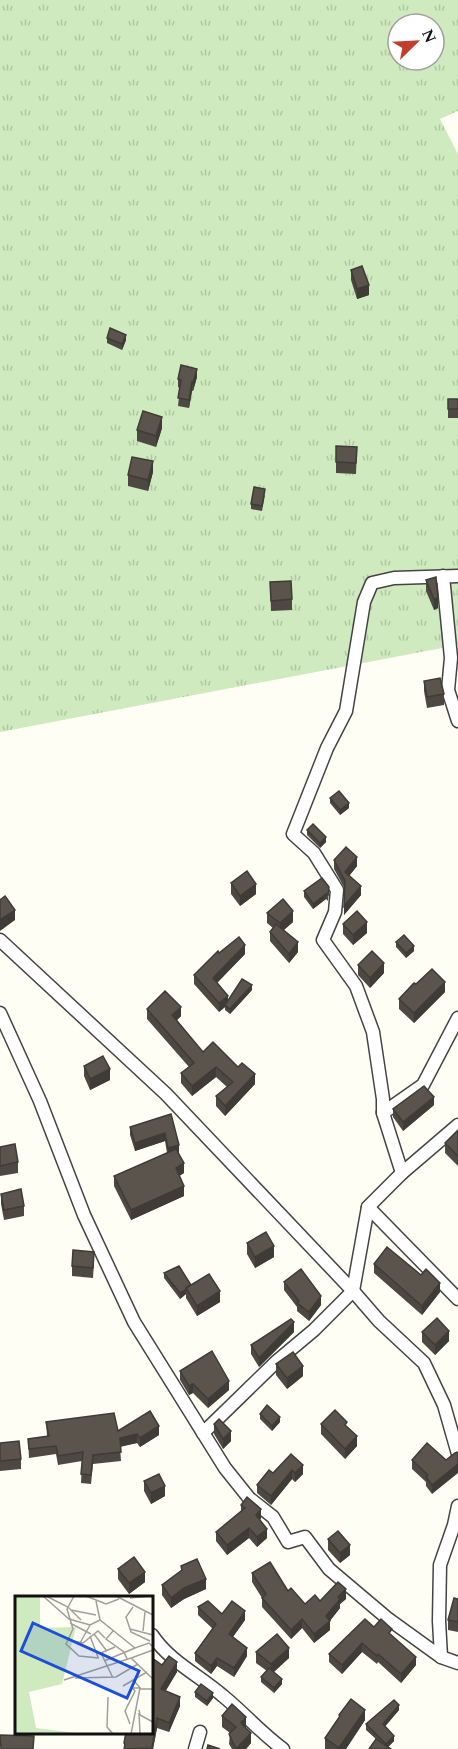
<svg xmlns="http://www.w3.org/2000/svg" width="458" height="1749" font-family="Spectral,serif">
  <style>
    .grass { fill: url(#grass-tufts); fill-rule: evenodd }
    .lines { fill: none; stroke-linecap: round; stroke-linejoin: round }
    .minor-casing { stroke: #444; stroke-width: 15 }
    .minor { stroke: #fff; stroke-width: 12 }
    .wall { fill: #4d4842 }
    .shaded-wall { fill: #3f3b36 }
    .building { fill: #5a544d; stroke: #3f3b36; stroke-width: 1.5 }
    .inset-road { fill: none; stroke: #a09f9a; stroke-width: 1.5 }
    .view { fill: #1d4ed8; fill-opacity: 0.15; stroke: #1d4ed8; stroke-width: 3 }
    .inset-edge { fill: none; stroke: #111; stroke-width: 3 }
  </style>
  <defs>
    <pattern id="grass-tufts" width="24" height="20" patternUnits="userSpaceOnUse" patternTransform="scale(1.5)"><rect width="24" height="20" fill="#ceeabe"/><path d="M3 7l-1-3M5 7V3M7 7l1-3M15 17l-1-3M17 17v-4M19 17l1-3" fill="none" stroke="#b0c8a2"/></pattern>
  </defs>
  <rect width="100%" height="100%" fill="#fffef5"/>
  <path class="grass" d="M0,0H458V111L440,119L458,154V645L0,732ZM398,24H434V60H398Z"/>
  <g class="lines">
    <g class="minor-casing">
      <g id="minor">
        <polyline points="443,576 451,658 448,690 458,721"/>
        <polyline points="0,940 166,1094 353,1291 379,1321 424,1363 444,1405 458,1454"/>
        <polyline points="0,1013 40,1101 84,1215 134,1322 225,1468 249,1498 273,1517 288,1542 305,1537 329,1569 387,1618 441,1657 458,1663"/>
        <polyline points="383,1113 383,1099 373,1032 356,986 323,940 335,912 337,890 314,853 293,834 327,748 346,711 364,602 372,583 394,578 458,576"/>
        <polyline points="402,1173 383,1113 423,1085 458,1018"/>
        <polyline points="368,1207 458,1299"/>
        <polyline points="203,1433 277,1361 314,1330 353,1291 368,1207 402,1173 458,1125"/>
        <path d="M152,1635C170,1662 199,1675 223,1696C244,1713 261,1733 283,1749"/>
        <polyline points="441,1657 439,1621 440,1565 454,1525 458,1506"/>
        <polyline points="195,1749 200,1732"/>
      </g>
    </g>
    <use href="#minor" class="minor"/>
  </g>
  <g class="wall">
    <polygon points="351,270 369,295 357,299 351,280"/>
    <polygon points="107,338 126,340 122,350 107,343"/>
    <polygon points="197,377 193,391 192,391 189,408 178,406 180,388 178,387 178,379"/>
    <rect x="448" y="399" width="10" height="19"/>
    <polygon points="162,428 156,447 137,441 137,430"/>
    <polygon points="336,446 357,447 356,474 336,473"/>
    <polygon points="153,472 148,491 128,486 128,475"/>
    <polygon points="265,495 262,511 251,509 251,504"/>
    <polygon points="426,580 438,608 434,610 426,591"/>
    <polygon points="270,582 292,599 292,610 271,611"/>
    <polygon points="424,681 444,694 444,705 427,708 424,691"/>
    <polygon points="330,798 349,808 340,815 330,803"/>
    <polygon points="307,830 326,842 320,848 307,835"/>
    <polygon points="334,860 357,866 349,876 361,895 344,915 345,889 334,869"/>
    <polygon points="231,883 256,894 240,906 231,894"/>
    <polygon points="329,887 328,901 326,899 313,909 304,897 304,891"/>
    <polygon points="267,913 293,922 284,930 298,952 289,963 270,941 270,932 273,928 267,923"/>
    <polygon points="343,924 367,933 353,945 343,934"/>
    <polygon points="396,942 414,951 406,958 396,947"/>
    <polygon points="219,953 245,954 217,983 228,999 252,990 230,1014 225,1010 225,1007 219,1012 194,984 194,975"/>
    <polygon points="358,965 384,973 370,988 358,975"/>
    <polygon points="416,984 445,992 414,1023 399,1009 399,999"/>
    <polygon points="147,1009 181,1016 177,1020 203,1052 255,1084 225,1116 216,1106 216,1096 227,1087 216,1077 192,1096 181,1083 181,1073 189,1067 147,1019"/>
    <polygon points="84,1066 110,1080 90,1090 84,1076"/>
    <polygon points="434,1105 403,1131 393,1117 393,1109"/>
    <polygon points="171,1114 179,1153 184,1173 179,1176 184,1196 131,1220 114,1186 114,1176 167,1153 165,1141 135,1151 130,1135 130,1127"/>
    <polygon points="458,1130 458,1166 445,1153 445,1143"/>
    <polygon points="0,1147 18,1162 18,1173 0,1176"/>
    <polygon points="1,1194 24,1206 24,1216 4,1220 1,1204"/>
    <polygon points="247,1243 274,1257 255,1268 247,1254"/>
    <polygon points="94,1262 93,1278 72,1276 72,1266"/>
    <polygon points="374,1264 440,1292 422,1315 374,1273"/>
    <polygon points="164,1273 191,1285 220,1302 197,1316 186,1298 186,1294 180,1299 164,1278"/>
    <polygon points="284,1282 321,1305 309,1321 297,1311 297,1307 284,1290"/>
    <polygon points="294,1332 259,1367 251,1354 251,1345"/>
    <polygon points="422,1332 449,1341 435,1355 422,1342"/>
    <polygon points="276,1364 303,1376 287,1389 276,1375"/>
    <polygon points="180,1371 229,1390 208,1408 193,1393 189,1395 180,1380"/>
    <polygon points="260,1414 280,1422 272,1431 260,1419"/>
    <polygon points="46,1422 118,1431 159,1435 140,1447 137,1443 120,1446 121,1461 93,1464 91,1484 81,1483 82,1461 58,1465 56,1454 29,1458 28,1439 47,1436"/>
    <polygon points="214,1424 231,1441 223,1449 214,1434"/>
    <polygon points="321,1424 347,1427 357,1446 345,1459 321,1434"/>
    <polygon points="0,1443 21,1459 21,1469 0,1471"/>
    <polygon points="291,1454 303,1474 295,1482 292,1479 271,1505 257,1493 257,1485 273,1473"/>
    <polygon points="412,1460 446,1460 432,1494 426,1486 426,1482 412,1469"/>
    <polygon points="144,1481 165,1496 151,1504 144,1491"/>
    <polygon points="241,1505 261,1518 260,1520 267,1538 257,1547 249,1538 227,1555 216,1541 216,1532 241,1511"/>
    <polygon points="328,1539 350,1555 340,1563 328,1550"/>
    <polygon points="181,1566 206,1589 184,1599 171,1608 162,1595 162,1585 181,1571"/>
    <polygon points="118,1569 145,1582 129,1594 118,1579"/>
    <polygon points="252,1573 288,1591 305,1604 320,1601 346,1599 340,1604 340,1608 330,1621 330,1630 314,1643 302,1628 291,1639 262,1607 262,1598 252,1582"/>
    <polygon points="458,1599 458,1632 448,1630 448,1620"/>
    <polygon points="198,1607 222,1614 245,1620 233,1637 247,1656 234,1677 217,1666 211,1674 195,1661 195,1653 213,1629 198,1615"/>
    <polygon points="374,1627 392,1636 416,1665 401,1683 378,1662 377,1664 362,1652 342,1674 329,1662 329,1654"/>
    <polygon points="256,1652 289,1658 274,1672 282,1684 274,1693 261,1682 261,1677 267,1671 256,1663"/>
    <polygon points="162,1665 177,1672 165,1691 180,1706 169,1732 157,1728 153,1749 124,1749 124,1743"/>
    <polygon points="195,1692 213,1698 207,1706 195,1697"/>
    <polygon points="399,1710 385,1726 394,1741 388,1747 376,1739 366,1730 366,1724"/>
    <polygon points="339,1715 365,1720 346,1749 325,1749 325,1738 339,1718"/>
    <polygon points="222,1716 246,1728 251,1743 246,1749 232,1749 229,1744 230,1733 222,1727"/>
  </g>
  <g class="shaded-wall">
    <polygon points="369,285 369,295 357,299 357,289"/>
    <polygon points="126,335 126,340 122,350 122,344"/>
    <polygon points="197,369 197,377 193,391 193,383"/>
    <polygon points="192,382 192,391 189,408 189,400"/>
    <polygon points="162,417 162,428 156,447 156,436"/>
    <polygon points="153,461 153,472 148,491 148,480"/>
    <polygon points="438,598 438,608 434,610 434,599"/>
    <polygon points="349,803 349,808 340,815 340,810"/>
    <polygon points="326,837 326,842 320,848 320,843"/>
    <polygon points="357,857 357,866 345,881 345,872"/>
    <polygon points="256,884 256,894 240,906 240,896"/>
    <polygon points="361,886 361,895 344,915 344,906"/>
    <polygon points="326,894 326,899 313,909 313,904"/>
    <polygon points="15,910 15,920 0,931 0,920"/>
    <polygon points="293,911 293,922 280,933 280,923"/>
    <polygon points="367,922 367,933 353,945 353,935"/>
    <polygon points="298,942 298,952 289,963 289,954"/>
    <polygon points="245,945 245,954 213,987 213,978"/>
    <polygon points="414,946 414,951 406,958 406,953"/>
    <polygon points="384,963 384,973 370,988 370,978"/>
    <polygon points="445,982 445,992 414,1023 414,1013"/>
    <polygon points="252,985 252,990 230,1014 230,1009"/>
    <polygon points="228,996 228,1004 225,1005 225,1007 219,1012 219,1003"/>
    <polygon points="181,1007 181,1016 172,1025 172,1015"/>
    <polygon points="216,1067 216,1077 192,1096 192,1086"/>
    <polygon points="110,1069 110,1080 90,1090 90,1079"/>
    <polygon points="255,1074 255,1084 225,1116 225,1106"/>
    <polygon points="434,1097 434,1105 403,1131 403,1122"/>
    <polygon points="165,1133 165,1141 135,1151 135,1143"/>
    <polygon points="179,1145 179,1153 168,1156 168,1148"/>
    <polygon points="184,1163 184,1173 176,1178 176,1168"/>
    <polygon points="184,1186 184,1196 131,1220 131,1210"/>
    <polygon points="274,1246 274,1257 255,1268 255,1257"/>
    <polygon points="440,1283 440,1292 422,1315 422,1306"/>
    <polygon points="186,1289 186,1294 180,1299 180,1293"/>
    <polygon points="220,1291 220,1302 197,1316 197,1306"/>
    <polygon points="321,1296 321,1305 309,1321 309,1312"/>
    <polygon points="294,1322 294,1332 259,1367 259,1358"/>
    <polygon points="449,1331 449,1341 435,1355 435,1345"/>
    <polygon points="303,1366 303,1376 287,1389 287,1378"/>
    <polygon points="229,1381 229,1390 208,1408 208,1399"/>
    <polygon points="193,1384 193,1393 189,1395 189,1386"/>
    <polygon points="280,1417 280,1422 272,1431 272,1426"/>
    <polygon points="159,1426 159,1435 140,1447 140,1438"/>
    <polygon points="231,1431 231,1441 223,1449 223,1439"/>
    <polygon points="137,1434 137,1443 120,1447 120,1438"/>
    <polygon points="357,1436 357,1446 345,1459 345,1449"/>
    <polygon points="458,1464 458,1473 432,1494 432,1485"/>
    <polygon points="303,1465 303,1474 295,1482 295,1473"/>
    <polygon points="292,1470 292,1479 271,1505 271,1496"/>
    <polygon points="165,1486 165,1496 151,1504 151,1493"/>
    <polygon points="261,1509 261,1518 256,1525 256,1515"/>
    <polygon points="249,1528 249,1538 227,1555 227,1545"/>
    <polygon points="267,1529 267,1538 257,1547 257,1537"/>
    <polygon points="350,1545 350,1555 340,1563 340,1553"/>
    <polygon points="145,1572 145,1582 129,1594 129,1583"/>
    <polygon points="206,1579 206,1589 184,1599 171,1608 171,1598 184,1588"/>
    <polygon points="346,1589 346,1599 340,1604 340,1608 328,1623 330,1621 330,1630 314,1643 314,1634 338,1597"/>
    <polygon points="245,1611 245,1620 229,1642 229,1634"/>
    <polygon points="302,1619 302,1628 291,1639 291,1630"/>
    <polygon points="362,1643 362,1652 342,1674 342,1665"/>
    <polygon points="247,1648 247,1656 234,1677 234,1668"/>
    <polygon points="289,1648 289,1658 271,1674 271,1664"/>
    <polygon points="416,1657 416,1665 401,1683 401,1674"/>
    <polygon points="217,1658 217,1666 211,1674 211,1666"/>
    <polygon points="177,1662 177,1672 161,1699 161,1689"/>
    <polygon points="282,1679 282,1684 274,1693 274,1688"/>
    <polygon points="213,1693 213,1698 207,1706 207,1701"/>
    <polygon points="180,1697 180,1706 169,1732 169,1723"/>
    <polygon points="399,1705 399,1710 383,1729 383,1724"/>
    <polygon points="365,1710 365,1720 346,1749 339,1749"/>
    <polygon points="246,1717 246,1728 241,1723"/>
    <polygon points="157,1718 157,1728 153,1749 152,1749"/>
    <polygon points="251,1733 251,1743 246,1749 236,1749"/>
    <polygon points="394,1736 394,1741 386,1749 386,1744"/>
  </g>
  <g class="building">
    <polygon points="362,266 369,285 357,289 351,270"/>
    <polygon points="110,328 126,335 122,344 107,338"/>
    <polygon points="181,365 197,369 193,383 192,382 189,400 178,398 181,380 178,379"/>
    <rect x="448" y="399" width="10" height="10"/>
    <polygon points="143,411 162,417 156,436 137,430"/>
    <polygon points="336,446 357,447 356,463 336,462"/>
    <polygon points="132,457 153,461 148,480 128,475"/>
    <polygon points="254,487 265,489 262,506 251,504"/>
    <polygon points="436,577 438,598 434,599 426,580"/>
    <polygon points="291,581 292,599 271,601 270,582"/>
    <polygon points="440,678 444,694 427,697 424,681"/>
    <polygon points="339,791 349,803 340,810 330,798"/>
    <polygon points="313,824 326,837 320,843 307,830"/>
    <polygon points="346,847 357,857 345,872 361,886 344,906 345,881 334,860"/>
    <polygon points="247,871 256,884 240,896 231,883"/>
    <polygon points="322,878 329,887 328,895 326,894 313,904 304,891"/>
    <polygon points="5,896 15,910 0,920 0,900"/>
    <polygon points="283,899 293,911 280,923 267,913"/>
    <polygon points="357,911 367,922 353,935 343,924"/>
    <polygon points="276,924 298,942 289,954 270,932"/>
    <polygon points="404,935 414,946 406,953 396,942"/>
    <polygon points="239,937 245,945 213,978 228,996 219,1003 194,975 218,951 219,953"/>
    <polygon points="372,951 384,963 370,978 358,965"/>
    <polygon points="432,969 445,982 414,1013 399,999 414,983 416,984"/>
    <polygon points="242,979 252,985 230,1009 225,1005"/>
    <polygon points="165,991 181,1007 172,1015 203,1052 213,1042 238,1067 242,1063 255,1074 225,1106 216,1096 233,1082 216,1067 192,1086 181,1073 194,1063 147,1009"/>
    <polygon points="103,1056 110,1069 90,1079 84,1066"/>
    <polygon points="424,1086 434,1097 403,1122 393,1109"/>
    <polygon points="171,1114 179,1145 168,1148 165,1133 135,1143 130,1127"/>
    <polygon points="458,1130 458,1156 445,1143"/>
    <polygon points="15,1144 18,1162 0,1166 0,1147"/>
    <polygon points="176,1149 184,1163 176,1168 184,1186 131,1210 114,1176"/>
    <polygon points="21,1189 24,1206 4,1210 1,1194"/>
    <polygon points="266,1232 274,1246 255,1257 247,1243"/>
    <polygon points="387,1247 421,1275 426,1269 440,1283 422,1306 374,1264"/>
    <polygon points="73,1250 94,1252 93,1268 72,1266"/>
    <polygon points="179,1266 191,1285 186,1288 187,1289 180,1293 164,1273"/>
    <polygon points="301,1269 321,1296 309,1312 297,1303 299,1301 284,1282"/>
    <polygon points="209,1274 220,1291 197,1306 186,1288"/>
    <polygon points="437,1318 449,1331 435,1345 422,1332"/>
    <polygon points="291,1319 294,1322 259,1358 251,1345"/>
    <polygon points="212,1351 229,1381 208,1399 193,1384 189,1386 180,1371"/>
    <polygon points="293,1352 303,1366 287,1378 276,1364"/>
    <polygon points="267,1405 280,1417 272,1426 260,1414"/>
    <polygon points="335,1410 347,1422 345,1425 357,1436 345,1449 321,1424"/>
    <polygon points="150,1411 159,1426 140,1438 137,1434 120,1438 121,1452 93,1455 91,1475 81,1474 83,1452 58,1456 56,1446 29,1449 28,1439 49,1436 46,1422 114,1413 118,1431"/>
    <polygon points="219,1419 231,1431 223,1439 214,1424"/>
    <polygon points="19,1441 21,1459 0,1461 0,1443"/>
    <polygon points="427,1443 446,1460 455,1453 458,1452 458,1464 432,1485 426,1477 428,1475 412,1460"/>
    <polygon points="291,1454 303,1465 295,1473 292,1470 271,1496 257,1485 269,1470 273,1473"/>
    <polygon points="159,1474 165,1486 151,1493 144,1481"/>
    <polygon points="247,1497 261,1509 256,1515 267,1529 257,1537 249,1528 227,1545 216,1532 245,1508 241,1505"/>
    <polygon points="338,1531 350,1545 340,1553 328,1539"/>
    <polygon points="134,1557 145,1572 129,1583 118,1569"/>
    <polygon points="197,1559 206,1579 184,1588 171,1598 162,1585 182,1570 181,1566"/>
    <polygon points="270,1562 288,1591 291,1588 305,1604 315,1595 320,1601 338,1582 346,1589 338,1597 340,1599 326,1616 330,1621 314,1634 302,1619 291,1630 262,1598 266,1594 252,1573"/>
    <polygon points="454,1598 458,1599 458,1622 448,1620"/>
    <polygon points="208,1601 222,1614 232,1601 245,1611 229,1634 247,1648 234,1668 217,1658 211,1666 195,1653 216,1624 198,1607"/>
    <polygon points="365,1619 374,1627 381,1619 392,1629 389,1633 416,1657 401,1674 378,1654 377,1656 362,1643 342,1665 329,1654"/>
    <polygon points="277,1634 289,1648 271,1664 256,1652"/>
    <polygon points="169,1656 177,1662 161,1689 180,1697 169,1723 157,1718 152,1748 124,1749 125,1744 124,1743 126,1732 152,1732 152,1658 162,1665"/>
    <polygon points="269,1668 282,1679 274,1688 261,1677"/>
    <polygon points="201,1684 213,1693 207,1701 195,1692"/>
    <polygon points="351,1699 365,1710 339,1748 325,1738 340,1716 339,1715"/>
    <polygon points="394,1700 399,1705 383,1724 394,1736 386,1744 366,1724"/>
    <polygon points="232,1704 246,1717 241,1723 251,1733 236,1749 229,1734 236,1727 222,1716"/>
    <polygon points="0,1735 34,1736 33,1749 1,1749"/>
    <polygon points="376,1739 391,1749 369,1749"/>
    <polygon points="208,1745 220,1749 207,1749"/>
  </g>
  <g transform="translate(15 1596)">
    <rect width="138" height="138" fill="#fffef5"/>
    <path d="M0,0H25V32L61,31L47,88L14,96L21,132L69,138H0Z" fill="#ceeabe"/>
    <path class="inset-road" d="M28,0L54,23L75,29L85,24L120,52L134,47L138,51M31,0L53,11L66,24M59,0L52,13L58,33L51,48L64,60L84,62M71,0L91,8L104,3M101,0L138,19M115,2L134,0M81,5L85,24M118,11L111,21L116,36L135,45M56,14L81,19M55,27L76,38M115,33L138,39M98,35L91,43L109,56L112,63M128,35L130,16M79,38L91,54M75,40L83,61M53,44L68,47L83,35L90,42M65,47L75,29M138,54L116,62L138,83M89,65L120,52M60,82L101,81L123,68M98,82L86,57L100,51M49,84L116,62M120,86L126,93H138M108,90L132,76M93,101L92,131L98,138M124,114L125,119L138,126M124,117L125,137M115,128L110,115L120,95L116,90M116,138L125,92H118"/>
    <path class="view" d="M18,27L124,75L112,102L6,55Z"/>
    <rect width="138" height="138" class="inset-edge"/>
  </g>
  <g transform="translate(416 42) rotate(66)"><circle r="28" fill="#ffffff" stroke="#a0a0a0" stroke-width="1.5"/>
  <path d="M0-4.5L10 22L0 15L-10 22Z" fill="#bf3d2b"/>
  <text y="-9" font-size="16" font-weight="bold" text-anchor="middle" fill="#111111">N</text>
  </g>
</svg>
